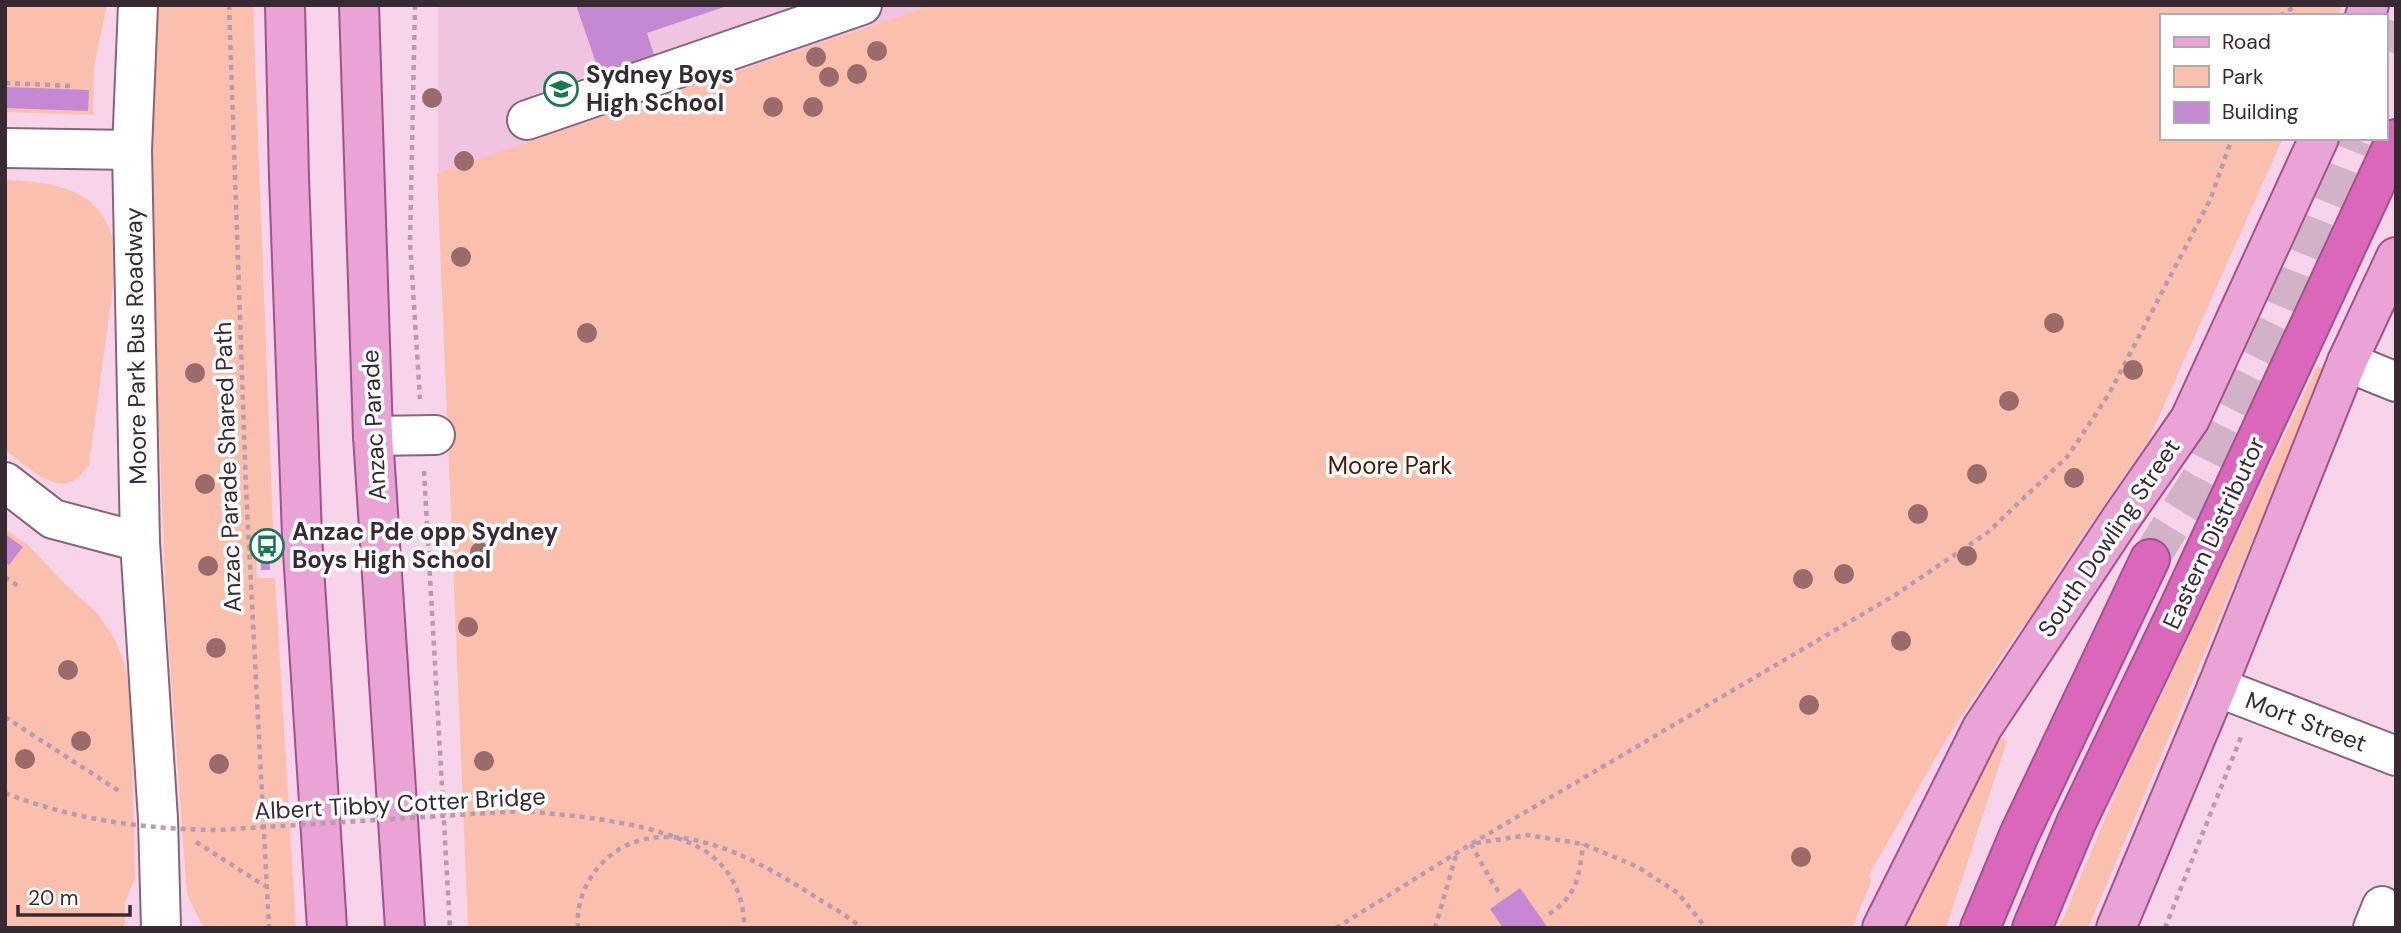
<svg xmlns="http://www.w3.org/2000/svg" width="2401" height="933" font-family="'DM Sans',sans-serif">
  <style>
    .built { fill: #f0c4e0 }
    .green { fill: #fbc0ad }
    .building { fill: #c489d2 }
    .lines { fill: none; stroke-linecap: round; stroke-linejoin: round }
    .highway-tunnel { stroke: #d2b2c6; stroke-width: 38; stroke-dasharray: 38 19; stroke-linecap: butt }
    .minor-casing { stroke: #86657b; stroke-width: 42 }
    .major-casing { stroke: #a1528a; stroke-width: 42 }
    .highway-casing { stroke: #a1528a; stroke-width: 42 }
    .path { stroke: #b89bad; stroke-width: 4.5; stroke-dasharray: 5 5; stroke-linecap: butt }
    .minor { stroke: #fff; stroke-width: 38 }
    .major { stroke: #e9a4d5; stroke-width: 38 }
    .highway { stroke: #da67b9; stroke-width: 38 }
    .path-bridge { stroke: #b89bad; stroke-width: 4.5; stroke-dasharray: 5 5; stroke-linecap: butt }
    .tree { fill: #9a6b6a }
    .labels { text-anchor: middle; stroke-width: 7; stroke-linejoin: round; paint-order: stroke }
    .poi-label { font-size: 24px; font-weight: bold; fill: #382a33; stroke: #fff; text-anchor: start }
    .street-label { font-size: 24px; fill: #382a33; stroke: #fff }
    .park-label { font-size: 24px; fill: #4e1501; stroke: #fff }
  </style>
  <rect width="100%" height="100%" fill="#f8d4eb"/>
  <polygon class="built" points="438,5 932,5 438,173"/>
  <g class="green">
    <polygon points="5,5 107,5 94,67 93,115 5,112"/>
    <polygon points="153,5 253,5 273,529 255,530 257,578 275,578 296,928 204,928 187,895 166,608 160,450 152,313 150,188"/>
    <polygon points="932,5 2341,5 2342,6 2337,16 2161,16 2161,138 2283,138 2149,439 2052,581 2053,588 2016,635 1947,738 1869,875 1871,882 1852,928 468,928 437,173"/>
    <path d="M5,180C47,181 100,187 112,237C115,245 115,255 116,264L89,465C83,472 77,480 68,483C47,488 21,461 5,450Z"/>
    <polygon points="2317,366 2325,369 2088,928 2059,928 2121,781"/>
    <polygon points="5,529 28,545 65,584 98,614 115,639 125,665 131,698 135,878 125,902 125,928 5,928"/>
    <polygon points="1996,736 2007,741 1946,928 1906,928 1930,869"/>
  </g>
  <g class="building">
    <polygon points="576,5 727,5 727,6 647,33 659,70 605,89"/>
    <polygon points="5,87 89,90 88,111 5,108"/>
    <polygon points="5,534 23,547 9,565 5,563"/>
    <polygon points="269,548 270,570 261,570 260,549"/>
    <polygon points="1520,888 1548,928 1503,928 1490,909"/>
  </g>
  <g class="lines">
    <g class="highway-tunnel">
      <polyline points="2385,50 2396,22"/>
      <polyline points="2150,559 2200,479 2283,313 2352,138"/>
    </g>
    <g class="minor-casing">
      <g id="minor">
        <polyline points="138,5 132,150 140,542 158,819 161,928"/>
        <polyline points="527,120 862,5"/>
        <polyline points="5,148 132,150"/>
        <polyline points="2347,362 2396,382"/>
        <polyline points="373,436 435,435"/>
        <polyline points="5,482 53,519 140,542"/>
        <polyline points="2217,687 2396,756"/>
        <polyline points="2373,928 2382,906"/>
      </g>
    </g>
    <g class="major-casing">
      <g id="major">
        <polyline points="285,5 289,177 302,536 327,928"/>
        <polyline points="359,5 373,436 405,928"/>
        <polyline points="2365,16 2369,5"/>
        <polyline points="1882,928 1982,728 2120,520 2190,419 2319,138"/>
        <polyline points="2116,928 2217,687 2347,362 2396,257"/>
      </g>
    </g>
    <g class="highway-casing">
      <g id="highway">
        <polyline points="1980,928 2019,835 2150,559"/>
        <polyline points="2032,928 2076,823 2178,610 2396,139"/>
      </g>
    </g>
    <g class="path">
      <polyline points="229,5 246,489 269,928"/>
      <polyline points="415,5 410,242 420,399"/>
      <polyline points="2280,16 2297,5"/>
      <polyline points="5,83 72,86"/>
      <polyline points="424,471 450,928"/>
      <polyline points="5,577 21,588"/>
      <polyline points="5,717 119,791"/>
      <polyline points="196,842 265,886"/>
      <polyline points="1476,843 1528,835 1583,844 1638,867 1678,893 1706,928"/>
      <polyline points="1471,844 1489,877 1500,894"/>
      <path d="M1549,914C1578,895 1579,876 1583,844"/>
      <path d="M578,928C576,904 585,882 601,864C660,802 760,861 817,898C831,907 849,916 861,928"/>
      <polyline points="1336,928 1471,844 1895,595 1987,533 2068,456 2109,394 2210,200 2232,138"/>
      <polyline points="1435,928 1456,855"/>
      <polyline points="2165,928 2241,737"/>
    </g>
    <use href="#minor" class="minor"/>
    <use href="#major" class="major"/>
    <use href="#highway" class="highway"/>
    <path class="path-bridge" d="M5,793C74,820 144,829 217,830L520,811C574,815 663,823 708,853C732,870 745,899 744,928"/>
  </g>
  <g class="tree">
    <circle cx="877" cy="51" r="10"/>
    <circle cx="816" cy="57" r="10"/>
    <circle cx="857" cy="74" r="10"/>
    <circle cx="829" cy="77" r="10"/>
    <circle cx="432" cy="98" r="10"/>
    <circle cx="773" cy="107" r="10"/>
    <circle cx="813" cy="107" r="10"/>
    <circle cx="464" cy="161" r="10"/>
    <circle cx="461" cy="257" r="10"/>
    <circle cx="2054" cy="323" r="10"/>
    <circle cx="587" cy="333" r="10"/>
    <circle cx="2133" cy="370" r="10"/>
    <circle cx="195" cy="373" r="10"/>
    <circle cx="2009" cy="401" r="10"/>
    <circle cx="1977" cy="474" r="10"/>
    <circle cx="2074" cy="478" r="10"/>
    <circle cx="205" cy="484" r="10"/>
    <circle cx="1918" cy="514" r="10"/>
    <circle cx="480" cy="552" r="10"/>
    <circle cx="1967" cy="556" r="10"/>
    <circle cx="208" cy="566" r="10"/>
    <circle cx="1844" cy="574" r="10"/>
    <circle cx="1803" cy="579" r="10"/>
    <circle cx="468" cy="627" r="10"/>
    <circle cx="1901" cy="641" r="10"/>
    <circle cx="216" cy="648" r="10"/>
    <circle cx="68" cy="670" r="10"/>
    <circle cx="1809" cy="705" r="10"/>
    <circle cx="81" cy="741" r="10"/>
    <circle cx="25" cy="759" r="10"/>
    <circle cx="484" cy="761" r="10"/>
    <circle cx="219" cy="764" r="10"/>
    <circle cx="1801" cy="857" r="10"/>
  </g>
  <defs>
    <g id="school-ring" transform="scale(1.75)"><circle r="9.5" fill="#fff" stroke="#187950" stroke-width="1.5"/><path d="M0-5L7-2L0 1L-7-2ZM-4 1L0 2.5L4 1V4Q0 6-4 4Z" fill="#187950"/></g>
    <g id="bus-ring" transform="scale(1.75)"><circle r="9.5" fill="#fff" stroke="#187950" stroke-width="1.5"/><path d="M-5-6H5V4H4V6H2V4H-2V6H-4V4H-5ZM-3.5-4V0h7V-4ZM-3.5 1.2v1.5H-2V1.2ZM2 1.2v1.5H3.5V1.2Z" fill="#187950"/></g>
  </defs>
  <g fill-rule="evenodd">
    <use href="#school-ring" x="561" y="89"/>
    <use href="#bus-ring" x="267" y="546"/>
  </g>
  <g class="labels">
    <g class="poi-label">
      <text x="586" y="83">Sydney Boys<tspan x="586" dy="28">High School</tspan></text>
      <text x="292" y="540">Anzac Pde opp Sydney<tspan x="292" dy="28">Boys High School</tspan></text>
    </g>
    <g class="street-label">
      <text transform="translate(136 346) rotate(-91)" y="8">Moore Park Bus Roadway</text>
      <text transform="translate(374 425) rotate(-93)" y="8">Anzac Parade</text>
      <text transform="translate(228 467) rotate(-92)" y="8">Anzac Parade Shared Path</text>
      <text transform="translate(2214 533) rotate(-65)" y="8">Eastern Distributor</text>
      <text transform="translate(2109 538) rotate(-56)" y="8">South Dowling Street</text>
      <text transform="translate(2306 722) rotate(21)" y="8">Mort Street</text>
      <text transform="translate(400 804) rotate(-3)" y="8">Albert Tibby Cotter Bridge</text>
    </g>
    <g class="park-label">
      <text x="1390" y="474">Moore Park</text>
    </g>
  </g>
  <rect width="2401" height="933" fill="none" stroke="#382a33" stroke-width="14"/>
  <rect x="2160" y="14" width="228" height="126" fill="#ffffff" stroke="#afaaad" stroke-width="2"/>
  <rect x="2174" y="37" width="35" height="10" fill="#e9a4d5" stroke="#afaaad" stroke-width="2"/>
  <text x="2222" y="49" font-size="21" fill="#382a33">Road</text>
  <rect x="2174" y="66" width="35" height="21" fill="#fbc0ad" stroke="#afaaad" stroke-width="2"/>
  <text x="2222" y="84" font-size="21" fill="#382a33">Park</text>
  <rect x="2174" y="102" width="35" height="21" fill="#c489d2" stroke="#afaaad" stroke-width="2"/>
  <text x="2222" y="119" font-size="21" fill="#382a33">Building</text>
  <path d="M18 905v10h112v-10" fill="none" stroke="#382a33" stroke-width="3.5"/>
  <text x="28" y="905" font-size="21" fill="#382a33" stroke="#ffffff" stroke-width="5" paint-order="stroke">20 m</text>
</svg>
